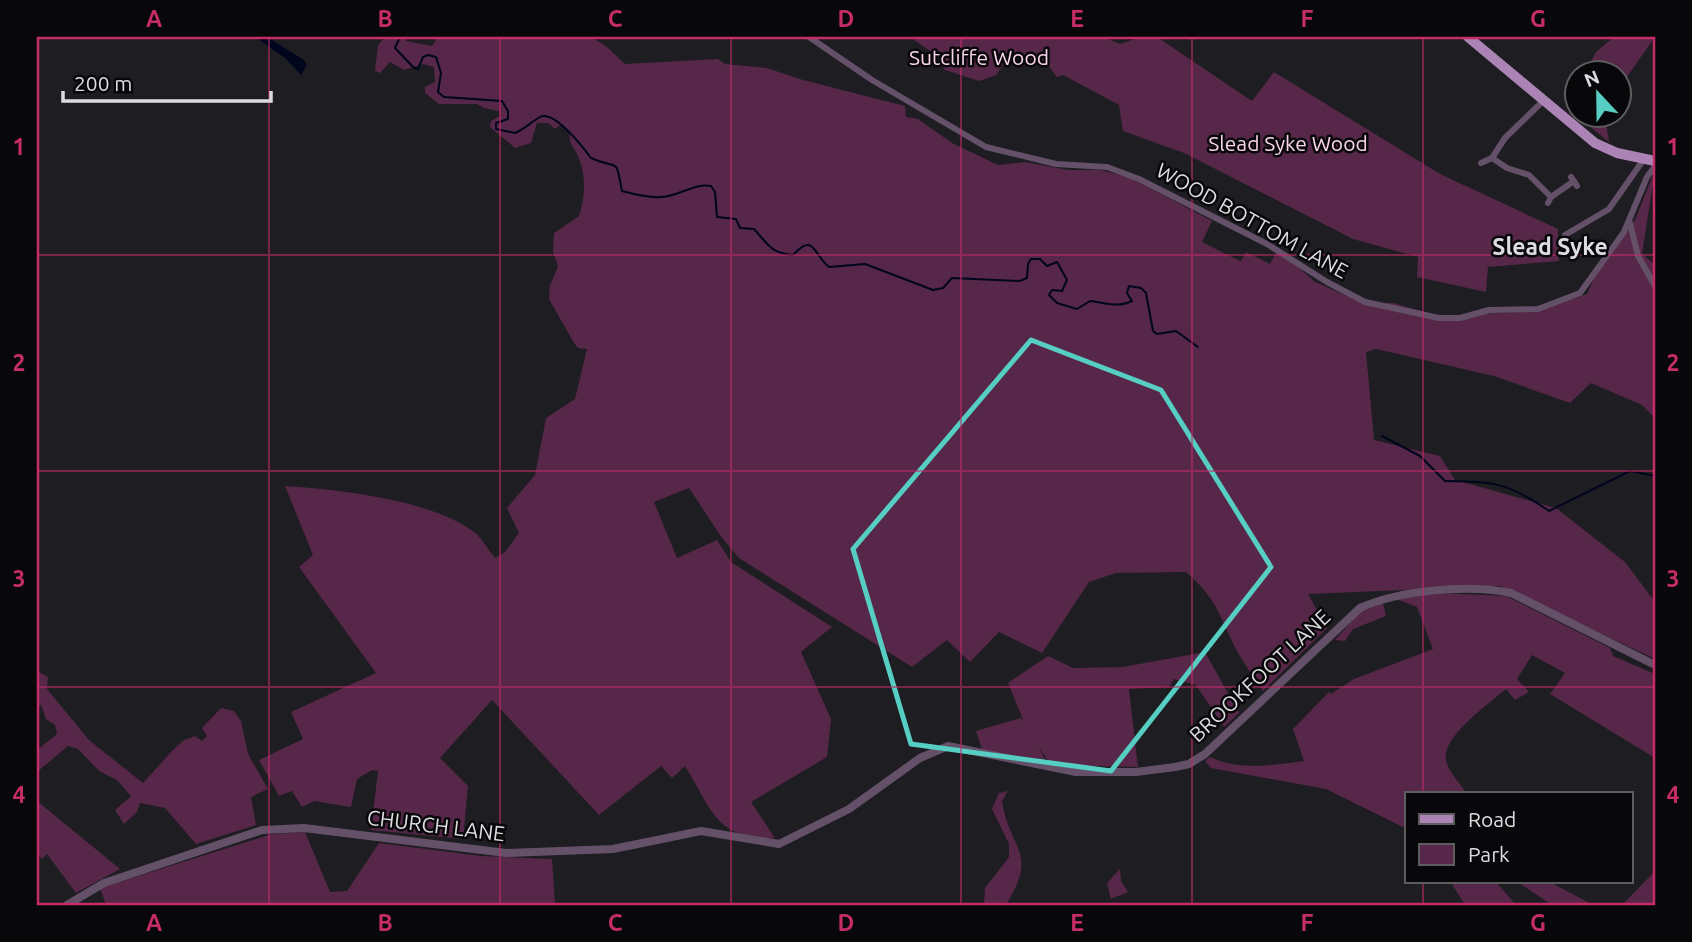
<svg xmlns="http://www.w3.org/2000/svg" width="1692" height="942" font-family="Ubuntu,sans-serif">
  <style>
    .green { fill: #562748 }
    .water { fill: #00061d }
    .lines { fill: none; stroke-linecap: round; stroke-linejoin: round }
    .stream { stroke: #00061d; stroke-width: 2 }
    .minor { stroke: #645169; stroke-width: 6 }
    .tertiary { stroke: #645169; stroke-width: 8 }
    .primary { stroke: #ab84b5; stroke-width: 10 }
    .marked { fill: none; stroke: #56cec3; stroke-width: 5; stroke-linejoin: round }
    .grid { fill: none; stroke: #c52c68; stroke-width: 2; stroke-opacity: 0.55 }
    .labels { text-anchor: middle; stroke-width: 5; stroke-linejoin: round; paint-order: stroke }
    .park-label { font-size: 21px; fill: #f9d4eb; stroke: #080709 }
    .street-label { font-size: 21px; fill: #dddde0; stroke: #080709 }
    .neighbourhood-label { font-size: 23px; font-weight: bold; fill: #dddce2; stroke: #080709 }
    .neatline { fill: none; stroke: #c52c68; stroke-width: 2.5 }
    .grid-label { font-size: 23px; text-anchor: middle; font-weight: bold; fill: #c52c68 }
  </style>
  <rect width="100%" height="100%" fill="#1e1d21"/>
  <g class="green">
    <path d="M385,37H407L406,41L432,46L438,37H591L606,46L625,64L718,59L725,64L767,68L803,80L905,106L906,117L918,119L952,143L998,165L1025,162L1068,170H1101L1131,178L1212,221L1202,242L1236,259L1241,261L1246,252L1270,264L1276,253L1295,264L1315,282L1363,303H1393L1439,316L1536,311L1587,294L1594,278L1635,220L1655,170L1642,254L1655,265V418L1642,405L1591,383L1570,403L1494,376L1376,349L1366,352L1374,440L1440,456L1455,480L1556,508L1625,562L1655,602V659L1500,586L1308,594L1327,628L1263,691C1252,674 1239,657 1231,639C1216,607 1214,597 1186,572L1116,573L1089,582L1042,653L999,632L970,662L947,640L912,667L739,558L722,538L689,488L654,502L677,558L717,540L731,562L832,627L801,652L831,719L827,757L751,802L775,838C716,840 713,811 685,766L672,778L661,766L599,815L492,700L440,758L468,786L463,839L371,830L378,771L372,770L357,779L351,807L314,801L302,807L292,791L279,796L259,760L303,739L291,712L376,673L299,567L313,555L285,486C336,489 433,500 474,532C482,538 488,550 495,558L505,552L519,533L507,508L535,475L546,418L575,399L587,349L578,348L574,343L549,299L550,285L558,267L553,251L554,233L579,216C586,195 586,173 577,154C573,146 568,142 570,133L560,125L555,129L548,123H537L531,143L515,148L490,127L491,121L500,116L499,111L484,108L477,104H439L425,93V87L435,82L434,67L423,64L404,70L390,62L380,73L375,71L378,45Z"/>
    <polygon points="910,37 1103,37 1120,44 1141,37 1157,37 1252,101 1274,72 1440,174 1558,229 1559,261 1488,267 1486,292 1417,277 1418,257 1353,239 1184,153 1123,131 1119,105 1063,75 1057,77 1048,65 1011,53 996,75 979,81 945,70 937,56"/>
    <polygon points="1614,37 1655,37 1619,88 1618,74 1585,73 1596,52"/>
    <polygon points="1577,116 1605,116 1609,142"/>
    <path d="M1437,593L1506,596L1610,648L1613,656L1655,674V758L1550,694L1565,673L1532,655L1517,679L1529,692L1515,700L1506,689C1490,703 1441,737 1446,760C1448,771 1460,783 1466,793H1407V829L1326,789L1211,768L1205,761L1210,757C1239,771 1273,765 1304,761L1293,729L1329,692L1331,694L1354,679L1433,649L1417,607L1396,599Z"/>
    <polygon points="1383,603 1386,616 1353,629 1345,641 1335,640 1360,612"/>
    <polygon points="1205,652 1239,713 1224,727 1196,685 1174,679 1169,687 1129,689 1138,767 1051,765 1038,746 1048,765 982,749 976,731 1021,718 1024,722 1008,683 1048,656 1073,668 1123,667"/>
    <polygon points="37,671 48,677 47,689 89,740 143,783 172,751 184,740 195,736 202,741 207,736 202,728 221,708 234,711 241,721 248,754 268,789 251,797 256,825 196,844 165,808 140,803 137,812 124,824 115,810 131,796 117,780 99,771 78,749 68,746 37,772 37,750 57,734 55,725 46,719 41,705 37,707"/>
    <path d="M1008,791L1002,801C1010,852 1039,851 1006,905H984L985,888L1009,857V844L992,809L999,793Z"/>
    <polygon points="37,801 120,869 76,893 47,854 42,859 37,853"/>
    <polygon points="305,832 330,892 347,891 379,843 481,856 552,859 555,905 106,905 100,888 272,834"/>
    <polygon points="1120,869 1121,881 1128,892 1111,899 1107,883"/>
    <polygon points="1655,871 1655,905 1622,905"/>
    <polygon points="1450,881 1495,881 1516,905 1465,905"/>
    <polygon points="1516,881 1548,881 1593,905 1552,905"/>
  </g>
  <polygon class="water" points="255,37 267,37 304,60 307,65 301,75 285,58"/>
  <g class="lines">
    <g class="stream">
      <path d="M400,37L395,48L414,68L418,69L423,57L428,55L436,57L441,73L438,92L444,97L502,101L508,111V119L496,123V129L515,133C525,129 531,122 540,117C554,110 583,147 591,158C620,171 615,155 622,191C633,194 650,198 662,197C679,196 694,183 711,186L715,192L717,217L736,219L740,228L754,229C768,244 770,253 793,255C814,232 813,254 829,267L865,264L933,290L943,288L952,278L1020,281L1027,278L1028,264L1031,259H1040L1047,266L1057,262L1067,280L1062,291L1052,290L1049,295L1057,303L1077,309L1090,301C1105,303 1118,308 1132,301L1127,293L1129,286L1141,288L1146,293L1153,331L1157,334L1176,331L1198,347"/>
      <path d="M1382,436L1420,456L1445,481C1495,482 1507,482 1549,511L1630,471L1655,476"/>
    </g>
    <g class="minor">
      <polyline points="809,37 872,80 986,147 1056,164 1107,167 1139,179 1267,244 1327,282 1365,302 1439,318 1460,318 1489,310 1538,309 1580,293 1624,232 1647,177 1655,166"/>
      <polyline points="1492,158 1507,168 1529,175 1551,197"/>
      <polyline points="1481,163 1492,158 1505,138 1543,101"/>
      <polyline points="1571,177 1577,186"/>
      <polyline points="1548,203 1551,197 1574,181"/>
      <polyline points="1630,223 1638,256 1655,286"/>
      <polyline points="1565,235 1609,209 1644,159"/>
    </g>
    <path class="tertiary" d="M67,905L104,883L262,830L304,828L506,853L613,849L701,831L779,844L849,809L920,758L948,746L1076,772H1136L1175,767L1189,764L1205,754L1360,608C1400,590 1468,584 1511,593L1655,665"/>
    <polyline class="primary" points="1468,37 1595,143 1617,153 1655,161"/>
  </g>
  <path class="marked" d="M1031,340L1161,390L1271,567L1111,771L911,744L853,549Z"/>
  <path class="grid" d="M269,37V905M500,37V905M731,37V905M961,37V905M1192,37V905M1423,37V793M37,255H1655M37,471H1655M37,687H1655M1423,881V905"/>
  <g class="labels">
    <g class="park-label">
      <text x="979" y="65">Sutcliffe Wood</text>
      <text x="1288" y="151">Slead Syke Wood</text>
    </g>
    <g class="street-label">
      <text transform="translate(1252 221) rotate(29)" y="7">WOOD BOTTOM LANE</text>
      <text transform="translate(1260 676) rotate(-43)" y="7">BROOKFOOT LANE</text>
      <text transform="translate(436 826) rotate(7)" y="7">CHURCH LANE</text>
    </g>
    <g class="neighbourhood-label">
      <text x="1550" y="255">Slead Syke</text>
    </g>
  </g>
  <rect width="1692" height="942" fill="none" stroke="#080709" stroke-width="77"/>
  <rect x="1405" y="792" width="228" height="91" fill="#080709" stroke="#5d5d5f" stroke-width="2"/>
  <rect x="1419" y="814" width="35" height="10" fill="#ab84b5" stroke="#5d5d5f" stroke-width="2"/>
  <text x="1468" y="827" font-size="21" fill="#dddde0">Road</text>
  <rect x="1419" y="844" width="35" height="21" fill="#562748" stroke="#5d5d5f" stroke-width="2"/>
  <text x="1468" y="862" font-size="21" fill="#dddde0">Park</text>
  <g transform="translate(1598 94) rotate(338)"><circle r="33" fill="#080709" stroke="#5d5d5f" stroke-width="2"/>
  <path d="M0-5L12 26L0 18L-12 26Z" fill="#56cec3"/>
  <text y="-10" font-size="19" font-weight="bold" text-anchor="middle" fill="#dddde0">N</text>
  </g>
  <path d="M63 91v10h208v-10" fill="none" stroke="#dddde0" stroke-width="3.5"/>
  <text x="74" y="91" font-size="21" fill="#dddde0" stroke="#080709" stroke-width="5" paint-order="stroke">200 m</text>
  <rect x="38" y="38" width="1616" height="866" class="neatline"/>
  <g class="grid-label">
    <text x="154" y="27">A</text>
    <text x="385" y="27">B</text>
    <text x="615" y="27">C</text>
    <text x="846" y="27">D</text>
    <text x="1077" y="27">E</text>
    <text x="1307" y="27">F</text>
    <text x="1538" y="27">G</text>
    <text x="19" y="155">1</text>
    <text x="1673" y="155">1</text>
    <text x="19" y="371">2</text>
    <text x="1673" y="371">2</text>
    <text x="19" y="587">3</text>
    <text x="1673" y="587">3</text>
    <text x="19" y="803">4</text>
    <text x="1673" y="803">4</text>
    <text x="154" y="931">A</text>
    <text x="385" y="931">B</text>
    <text x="615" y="931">C</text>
    <text x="846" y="931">D</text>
    <text x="1077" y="931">E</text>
    <text x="1307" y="931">F</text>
    <text x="1538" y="931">G</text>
  </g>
</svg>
